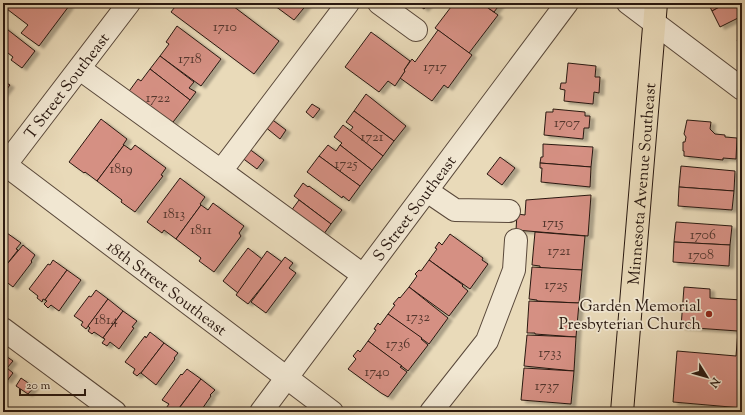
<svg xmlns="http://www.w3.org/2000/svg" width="745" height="415" font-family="'Sorts Mill Goudy',serif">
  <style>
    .building { fill: #d59083; stroke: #291810; filter: url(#shadow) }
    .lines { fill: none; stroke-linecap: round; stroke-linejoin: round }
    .minor-casing { stroke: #59483a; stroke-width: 24 }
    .major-casing { stroke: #291810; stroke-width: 24 }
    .minor { stroke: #f1e7d2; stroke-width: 22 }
    .major { stroke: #e9dab9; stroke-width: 22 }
    .poi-dot { fill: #8f2418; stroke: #f1e7d2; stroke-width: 1.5 }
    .labels { text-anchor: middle; stroke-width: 3.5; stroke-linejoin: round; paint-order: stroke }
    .number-label { font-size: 14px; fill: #54362d }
    .street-label { font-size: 16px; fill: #291810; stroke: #f1e7d2 }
    .poi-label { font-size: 16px; fill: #291810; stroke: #f1e7d2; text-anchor: end }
  </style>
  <defs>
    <filter id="shadow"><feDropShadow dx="4.5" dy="2.5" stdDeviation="1" flood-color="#0004"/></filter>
  </defs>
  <rect width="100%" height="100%" fill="#e9dab9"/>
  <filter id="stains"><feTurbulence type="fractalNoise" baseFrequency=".005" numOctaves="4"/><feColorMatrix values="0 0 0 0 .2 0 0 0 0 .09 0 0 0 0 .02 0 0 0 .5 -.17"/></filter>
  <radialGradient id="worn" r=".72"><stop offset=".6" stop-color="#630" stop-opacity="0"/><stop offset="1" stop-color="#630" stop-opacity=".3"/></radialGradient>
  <g class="building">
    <polygon points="3,3 66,3 69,6 39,46 21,33 28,25 3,6"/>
    <polygon points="178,3 229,3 279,41 254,74 171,12"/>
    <polygon points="271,3 308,3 294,20"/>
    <polygon points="416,3 429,3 424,9"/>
    <polygon points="454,3 481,3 498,15 469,53 435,28"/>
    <polygon points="481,3 501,3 494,12"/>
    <polygon points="708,3 727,3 712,11"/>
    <polygon points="727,3 742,3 742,16 720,27 712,11"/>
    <polygon points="3,26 35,51 22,68 11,60 13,57 3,49"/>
    <polygon points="177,26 221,59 201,86 160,56 169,44 166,42"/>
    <polygon points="438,30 472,55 448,88 444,85 432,101 400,78 405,71 404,70 412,59 415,62"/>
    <polygon points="371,32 410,61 404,70 405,71 395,86 388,81 379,92 345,67"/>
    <polygon points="742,34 742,45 737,41"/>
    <polygon points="160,56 194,82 189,88 196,92 190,100 150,69"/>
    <polygon points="568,63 596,66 595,77 600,77 599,93 594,92 593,104 564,101 565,90 560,89 561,83 566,83"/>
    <polygon points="150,69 190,100 170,126 127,94 138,79 141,81"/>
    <polygon points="3,81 10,85 3,94"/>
    <polygon points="366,94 406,126 394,141 354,111"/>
    <polygon points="312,104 320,109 313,118 306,112"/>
    <polygon points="553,109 585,112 585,116 590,116 589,128 584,128 583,139 544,135 546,112 553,112"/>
    <polygon points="354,111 394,141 383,156 350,131 353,127 346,122"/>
    <polygon points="270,118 286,130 280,139 264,126"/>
    <polygon points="101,119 127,139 123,145 124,145 97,181 85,172 84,173 69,162"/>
    <polygon points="687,120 711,122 710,129 715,134 725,135 725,137 737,138 736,159 723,158 723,160 684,156 684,151 683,151 683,142 685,142 686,137 684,134"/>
    <polygon points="343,125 383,156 372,170 340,145 342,143 334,137"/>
    <polygon points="543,144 593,147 591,167 540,163 541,157 543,157"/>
    <polygon points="124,145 131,150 135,145 166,168 161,175 163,176 135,212 121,202 122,200 97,181"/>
    <polygon points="328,145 336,151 340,145 372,170 360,186 319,156"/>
    <polygon points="248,148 264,160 257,169 241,157"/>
    <polygon points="319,156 360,186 349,201 343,196 342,198 307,172"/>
    <polygon points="500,157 515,168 502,185 487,174"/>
    <polygon points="540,163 591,167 590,187 541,182 542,168 540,168"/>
    <polygon points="681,166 735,171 734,191 679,187"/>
    <polygon points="180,178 205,197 200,204 201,205 176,239 164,230 162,233 147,222"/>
    <polygon points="303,183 308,187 309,186 342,210 331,224 294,196"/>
    <polygon points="679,187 734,191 732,210 678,206"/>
    <polygon points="591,195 588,236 516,230 517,214 525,215 526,200"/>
    <polygon points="299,200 331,224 321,238 288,215"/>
    <polygon points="213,203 244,226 239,233 241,236 214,272 199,261 201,258 176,239 201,205 208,210"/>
    <polygon points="676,222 732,226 730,245 674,242"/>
    <polygon points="535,232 585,236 582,270 540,268 540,266 532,265"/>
    <polygon points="7,233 21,243 16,249 18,250 3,269 3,238"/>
    <polygon points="450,234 483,258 482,260 488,264 470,289 429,260 437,249 435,248 439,242 442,245"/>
    <polygon points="674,242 730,245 729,266 673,262"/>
    <polygon points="23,245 35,255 31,261 32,262 13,287 4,280 3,281 3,269"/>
    <polygon points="741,247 742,247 742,268 739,268"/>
    <polygon points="248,248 262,259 238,293 223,281"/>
    <polygon points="267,251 282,262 248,304 236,295"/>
    <polygon points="285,257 293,263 289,268 296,273 266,313 251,302"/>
    <polygon points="53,260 67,270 45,300 43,299 42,302 37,298 38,296 29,289 48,264 50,265"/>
    <polygon points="429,260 463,285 462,286 468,291 449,316 409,287 417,276 415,274 419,270 421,271"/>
    <polygon points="532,267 582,270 579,303 537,301 537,300 529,299"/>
    <polygon points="67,270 81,280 59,311 51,305 48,308 44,304 47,301 45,300"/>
    <polygon points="409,287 448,318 429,344 388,314 395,305 393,304 399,297 400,298"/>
    <polygon points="684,287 710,289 710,298 742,300 742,408 673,402 677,351 736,356 738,331 681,327"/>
    <polygon points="96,290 108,299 86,329 81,325 83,322 74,316 89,296 91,297"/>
    <polygon points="108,299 123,311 103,338 94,332 92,334 88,331 90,328 88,326"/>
    <polygon points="529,301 579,303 576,337 535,334 535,333 527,333"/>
    <polygon points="123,311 137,321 132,327 134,328 119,349 110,342 107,346 102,343 105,339 103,338"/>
    <polygon points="388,314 422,338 421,339 428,345 408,371 368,341 376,330 374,329 378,323 380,325"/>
    <polygon points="150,332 164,343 141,373 140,373 137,376 133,373 135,369 125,362 145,336 146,338"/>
    <polygon points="527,335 576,337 574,371 524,366"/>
    <polygon points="368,341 402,366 400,367 407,372 388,397 381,393 348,369 356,359 353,356 358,350 360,352"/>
    <polygon points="164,343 178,353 174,358 175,359 156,385 141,373"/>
    <polygon points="3,354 13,361 7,368 13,373 7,381 3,378"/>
    <polygon points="524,368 574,371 571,404 521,400"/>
    <polygon points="187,369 201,379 176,412 166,412 164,411 169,404 162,400 181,374 182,375"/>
    <polygon points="21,378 34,387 28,394 16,386"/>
    <polygon points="201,379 215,390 210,395 211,396 200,412 179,412 177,411"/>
  </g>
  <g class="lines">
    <g class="minor-casing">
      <g id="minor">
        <polyline points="348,3 221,171 363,275"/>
        <polyline points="379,3 416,30"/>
        <polyline points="628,3 742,89"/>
        <polyline points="80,69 221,171"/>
        <path id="s1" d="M3,163L332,412"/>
        <path id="s2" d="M3,168L129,3"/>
        <polyline points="427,191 455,210 509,211"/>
        <polyline points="3,329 115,412"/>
        <path id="s3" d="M261,412L567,3"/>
        <polyline points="431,412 487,341 514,270 516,240"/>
      </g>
    </g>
    <g class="major-casing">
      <g id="major">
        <path id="s4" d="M622,412L656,3"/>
      </g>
    </g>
    <use href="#minor" class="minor"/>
    <use href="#major" class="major"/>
  </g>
  <circle class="poi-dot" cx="709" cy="314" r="4"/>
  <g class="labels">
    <g class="number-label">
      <text x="225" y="31">1710</text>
      <text x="190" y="63">1718</text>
      <text x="435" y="71">1717</text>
      <text x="158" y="102">1722</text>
      <text x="567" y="127">1707</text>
      <text x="372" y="141">1721</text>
      <text x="346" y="168">1725</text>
      <text x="121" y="173">1819</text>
      <text x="174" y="218">1813</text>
      <text x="553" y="227">1715</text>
      <text x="201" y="234">1811</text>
      <text x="703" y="239">1706</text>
      <text x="559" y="255">1721</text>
      <text x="701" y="259">1708</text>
      <text x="556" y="289">1725</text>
      <text x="418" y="321">1732</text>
      <text x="106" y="324">1814</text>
      <text x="398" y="348">1736</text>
      <text x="550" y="357">1733</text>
      <text x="377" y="376">1740</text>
      <text x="547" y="390">1737</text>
    </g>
    <g class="street-label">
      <text dy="6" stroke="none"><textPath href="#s2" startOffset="104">T Street Southeast</textPath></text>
      <text dy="6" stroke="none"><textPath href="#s4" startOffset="229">Minnesota Avenue Southeast</textPath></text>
      <text dy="6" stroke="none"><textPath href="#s3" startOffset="255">S Street Southeast</textPath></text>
      <text dy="6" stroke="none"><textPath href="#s1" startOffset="206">18th Street Southeast</textPath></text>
    </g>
    <g class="poi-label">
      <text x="701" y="311">Garden Memorial<tspan x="701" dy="18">Presbyterian Church</tspan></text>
    </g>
  </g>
  <rect width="745" height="415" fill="none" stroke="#e9dab9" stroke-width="16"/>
  <rect x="4" y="4" width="737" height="407" fill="none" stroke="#291810" stroke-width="2"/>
  <rect x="8" y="8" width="729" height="399" fill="none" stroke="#291810"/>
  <g transform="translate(707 377) rotate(127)" stroke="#f1e7d2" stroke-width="3" paint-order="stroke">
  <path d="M0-3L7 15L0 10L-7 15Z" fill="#291810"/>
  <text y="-6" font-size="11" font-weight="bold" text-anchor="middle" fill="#291810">N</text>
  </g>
  <path d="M20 389v6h65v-6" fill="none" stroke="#291810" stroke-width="2"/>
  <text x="26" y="389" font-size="12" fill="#291810" stroke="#f1e7d2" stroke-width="3" paint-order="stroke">20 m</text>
  <rect width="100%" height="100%" filter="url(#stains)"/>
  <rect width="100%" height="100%" fill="url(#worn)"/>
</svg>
